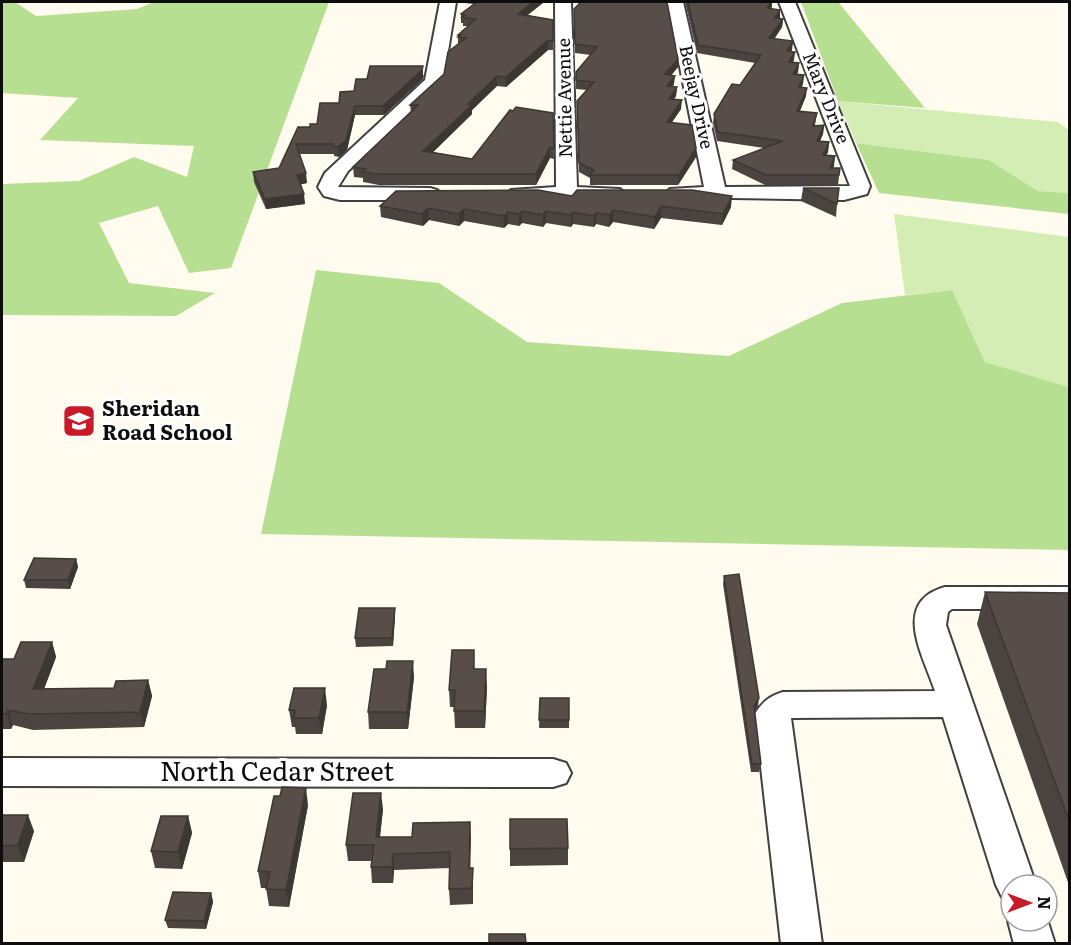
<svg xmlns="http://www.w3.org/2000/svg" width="1071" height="945" font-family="Literata,serif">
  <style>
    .green { fill: #d3edb4 }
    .forest { fill: #b7df92 }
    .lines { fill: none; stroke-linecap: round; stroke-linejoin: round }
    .minor-casing { stroke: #404040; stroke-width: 4 }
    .minor { fill: #fff; fill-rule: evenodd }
    .wall { fill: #4b433f }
    .shaded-wall { fill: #3d3733 }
    .building { fill: #574e49; stroke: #3d3733; stroke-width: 1.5 }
    .labels { text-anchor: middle; stroke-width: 6; stroke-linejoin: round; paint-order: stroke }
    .far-street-label { font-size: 18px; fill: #0d0d0d; stroke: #fff }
    .poi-label { font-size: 21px; font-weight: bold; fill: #0d0d0d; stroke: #fff; text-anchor: start }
    .near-street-label { font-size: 26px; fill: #0d0d0d; stroke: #fff }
  </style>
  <rect width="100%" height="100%" fill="#fffbee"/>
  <g class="green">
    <polygon points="838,101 1058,122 1069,130 1069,193 1038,191 989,160 856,143"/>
    <polygon points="894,214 1069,237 1069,387 985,362 952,290 905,295"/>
  </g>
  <g class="forest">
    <polygon points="2,2 15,2 36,16 137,9 154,2 329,2 231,268 189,273 158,206 99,223 129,283 215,293 176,316 2,315 2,184 79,181 134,157 187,177 194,146 40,140 78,98 2,93"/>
    <polygon points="801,2 867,2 839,3 925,108 838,101"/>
    <polygon points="856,143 989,160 1038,191 1069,193 1069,214 879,193"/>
    <polygon points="316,270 439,283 527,342 729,356 842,303 952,290 985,362 1069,387 1069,550 261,534"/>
  </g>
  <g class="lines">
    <g class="minor-casing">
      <g id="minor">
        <polygon points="440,2 456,2 443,82 348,171 338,187 430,188 437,190 441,194 437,198 430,200 340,200 324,196 318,187 325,173 425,80"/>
        <polygon points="555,2 571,2 577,187 620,189 624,193 620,197 518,200 511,198 507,194 511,190 556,187"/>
        <polygon points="667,2 683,2 725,187 850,186 779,2 795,2 870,186 867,194 844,200 670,197 666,193 670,189 704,187"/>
        <path d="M945,587H1070V609H952L948,612L946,625L1036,885H1011V900L1002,897L996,885L943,717L791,718L822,944H781L755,714C762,702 770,696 783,692L935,691C923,655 891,602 945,587Z"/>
        <polygon points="2,758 553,759 566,763 571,773 566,783 553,787 2,786"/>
        <polygon points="1011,914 1011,921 1047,921 1047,919 1055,944 1014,944 1008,921"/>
      </g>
    </g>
    <use href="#minor" class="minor"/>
  </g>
  <g class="wall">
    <polygon points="464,2 544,2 527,15 553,20 553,50 548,50 506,87 497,86 472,110 472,114 433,152 472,159 553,113 554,159 550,158 536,185 379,185 363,182 363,178 354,177 353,167 411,112 410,105 444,74 458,44 458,35 468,26 463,26 463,23 461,23 461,14 474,4 464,3"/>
    <polygon points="685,2 772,2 771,9 780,18 779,19 783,19 782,27 774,39 793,41 791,51 794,60 793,62 799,63 798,72 797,74 804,75 802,87 806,96 800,111 817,113 815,125 824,125 823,134 820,141 829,142 828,152 826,155 835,156 833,168 840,168 838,185 765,185 732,169 733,160 764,148 717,141 713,123 714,114 740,85 755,63 697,53"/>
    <polygon points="574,17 678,67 671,75 674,84 673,86 677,87 676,96 674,99 681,109 672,122 696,148 696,157 678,185 590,185 590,178 579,172 577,101 587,90 576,89 576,72 591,55 575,53"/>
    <polygon points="424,75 423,79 384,115 355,115 347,150 339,157 334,156 334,154 299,154 307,183 301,184 305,204 266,209 254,182 253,172 279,168 298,127 310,127 317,124 339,103 354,91 367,79"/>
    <polygon points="803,188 837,204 836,217 801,201"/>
    <polygon points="572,196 731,207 722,225 661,218 654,229 613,222 609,227 596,224 594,227 573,224 571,227 546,223 543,227 522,223 519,226 508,224 504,228 464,221 459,226 429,220 423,226 381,217 380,206"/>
    <polygon points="76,559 78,567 70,589 26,588 24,580"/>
    <polygon points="724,576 758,706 754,711 761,764 759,772 751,772 723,584"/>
    <polygon points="985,592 1070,593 1070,888 977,624"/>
    <polygon points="395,616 393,646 356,647 355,638"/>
    <polygon points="52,642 56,657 44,689 114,688 148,680 152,696 144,727 33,730 13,725 11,729 2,729 2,659 14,659"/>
    <polygon points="475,669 487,686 485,728 455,728 454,707 450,707 449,690"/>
    <polygon points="414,677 408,729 369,729 368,712"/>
    <polygon points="540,698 569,698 569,728 539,728"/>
    <polygon points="327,705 322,734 296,734 295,727 292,727 289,710"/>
    <polygon points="308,805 289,907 269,906 266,888 261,888 258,871"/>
    <polygon points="383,809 380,837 412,837 470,822 470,868 473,884 473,904 450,905 449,889 450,868 394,870 393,883 372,883 371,867 371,861 348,861 346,845"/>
    <polygon points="2,815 34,831 24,862 2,862"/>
    <polygon points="188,816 192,833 182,869 155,868 151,851"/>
    <polygon points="510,819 568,848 568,865 510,866"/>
    <polygon points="211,893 213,902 206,929 168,928 165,920"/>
  </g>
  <g class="shaded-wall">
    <polygon points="533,2 544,2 518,23 518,14"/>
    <polygon points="771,2 772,2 772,7 766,16 767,8"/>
    <polygon points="780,10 780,18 774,26 775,18"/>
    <polygon points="783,19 782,27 769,47 769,38"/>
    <polygon points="548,40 548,50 506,87 506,77"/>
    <polygon points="793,41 792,50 786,59 787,51"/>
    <polygon points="795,52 794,60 788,70 789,62"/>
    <polygon points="678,59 678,67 665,83 665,74"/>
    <polygon points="799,63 798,72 792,83 793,74"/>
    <polygon points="423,66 423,79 384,115 383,106"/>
    <polygon points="804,75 803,84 798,95 799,87"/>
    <polygon points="497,76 497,86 472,110 472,114 424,161 423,151 468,104"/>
    <polygon points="675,76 674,84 667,95 667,86"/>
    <polygon points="677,87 676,96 669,108 669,99"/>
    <polygon points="807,88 806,96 796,120 797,111"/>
    <polygon points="682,100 681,109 666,131 667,122"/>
    <polygon points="355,106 355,115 347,150 339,157 338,147"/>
    <polygon points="824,125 823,134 816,150 817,141"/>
    <polygon points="829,142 828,152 822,164 823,155"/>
    <polygon points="550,147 550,158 536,185 536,174"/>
    <polygon points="696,148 696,157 678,185 679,175"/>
    <polygon points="835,156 834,166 829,177 830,168"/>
    <polygon points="306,173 307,183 298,185 297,175"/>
    <polygon points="304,194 305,204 266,209 265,199"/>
    <polygon points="732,196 731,207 722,225 723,214"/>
    <polygon points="661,206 661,218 654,229 655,217"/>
    <polygon points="428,208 429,220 423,226 422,214"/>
    <polygon points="464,209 464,221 459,226 459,214"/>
    <polygon points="613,210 613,222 609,227 610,215"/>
    <polygon points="522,211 522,223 519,226 519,214"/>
    <polygon points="546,211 546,223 543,227 543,215"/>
    <polygon points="508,212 508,224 504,228 504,216"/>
    <polygon points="573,212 573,224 571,227 571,215"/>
    <polygon points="596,213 596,224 594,227 594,216"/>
    <polygon points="76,559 78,567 70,589 68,580"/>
    <polygon points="395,608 395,616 393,646 392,638"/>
    <polygon points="52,642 56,657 38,705 33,689"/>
    <polygon points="413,661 414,677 408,729 407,712"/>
    <polygon points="486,669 487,686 485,728 484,711"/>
    <polygon points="148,680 152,696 144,727 140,712"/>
    <polygon points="325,688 327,705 322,734 319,718"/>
    <polygon points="759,698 758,706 753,714 754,706"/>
    <polygon points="8,710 13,725 11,729 7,714"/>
    <polygon points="306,788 308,805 289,907 286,890"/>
    <polygon points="381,793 383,809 378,853 376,837"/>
    <polygon points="28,815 34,831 24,862 18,845"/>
    <polygon points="188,816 192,833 182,869 178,852"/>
    <polygon points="470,822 471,838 470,884 469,868"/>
    <polygon points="393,854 394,870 393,883 392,867"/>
    <polygon points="473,868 473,904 472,888"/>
    <polygon points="211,893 213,902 206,929 204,921"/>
  </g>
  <g class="building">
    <polygon points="477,2 533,2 518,14 553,20 553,41 548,40 506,77 497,76 468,104 472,105 423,151 472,159 510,110 513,111 516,107 553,113 554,149 550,147 536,174 378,174 362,172 366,169 353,167 418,105 410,105 444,74 448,52 466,38 458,37 461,35 458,35 476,19 462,17 465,15 461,14"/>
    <polygon points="581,2 667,2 678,59 665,74 675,76 667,86 677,87 669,99 682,100 667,122 692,125 696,148 679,175 590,175 594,170 579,163 577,101 594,82 576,80 576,72 597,47 575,44 574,9"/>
    <polygon points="688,2 771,2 767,8 780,10 775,18 783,19 769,38 793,41 787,51 795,52 789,62 799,63 793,74 804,75 799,87 807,88 797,111 817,113 813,126 824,125 817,141 829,142 823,155 835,156 830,168 840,168 839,175 766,175 733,160 783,141 718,132 714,114 732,84 740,85 761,55 698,45"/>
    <polygon points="370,66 423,66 422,70 383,106 355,106 346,140 338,147 333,146 333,144 296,144 306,173 297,175 304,194 265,199 253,172 279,168 298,127 310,127 310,124 317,124 320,103 339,103 340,92 354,91 356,79 367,79"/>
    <polygon points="803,188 839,188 837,204"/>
    <polygon points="538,190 572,196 577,190 692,190 732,196 723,214 661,206 655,217 613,210 610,215 596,213 594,216 573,212 571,215 546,211 543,215 522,211 519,214 508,212 504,216 464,209 459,214 428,208 422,214 380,206 396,191"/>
    <polygon points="34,558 76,559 68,580 24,580"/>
    <polygon points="739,574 759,698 754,706 761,764 752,764 724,576"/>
    <polygon points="985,592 1070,593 1070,823"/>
    <polygon points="359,608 395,608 392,638 355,638"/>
    <polygon points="21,642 52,642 33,689 114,688 116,681 148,680 140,712 29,714 8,710 7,714 2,714 2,659 14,659"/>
    <polygon points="452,650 474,650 474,669 486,669 484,711 454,711 455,690 449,690"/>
    <polygon points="387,661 413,661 407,712 368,712 374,669 386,669"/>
    <polygon points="294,688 325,688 319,718 294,718 295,710 289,710"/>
    <polygon points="540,698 569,698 569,720 539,720"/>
    <polygon points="282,787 306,788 286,890 266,889 270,872 258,871 274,796 280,796"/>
    <polygon points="353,793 381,793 376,837 412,837 413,823 470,822 469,868 473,868 472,888 449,889 450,852 393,854 392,867 371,867 374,845 346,845"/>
    <polygon points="2,815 28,815 18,845 2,846"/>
    <polygon points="161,816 188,816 178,852 151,851"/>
    <polygon points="510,819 567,819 568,848 510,849"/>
    <polygon points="173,892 211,893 204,921 165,920"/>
    <polygon points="489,934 525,934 526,944 489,944"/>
  </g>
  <defs>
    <g id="school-square" transform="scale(1.725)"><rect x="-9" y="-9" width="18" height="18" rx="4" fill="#c91a28" stroke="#fff"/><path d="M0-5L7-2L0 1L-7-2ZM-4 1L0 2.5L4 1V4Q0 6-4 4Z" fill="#fff"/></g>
  </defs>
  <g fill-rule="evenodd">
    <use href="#school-square" x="79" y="421"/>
  </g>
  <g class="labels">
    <g class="far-street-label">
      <text transform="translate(696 97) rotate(78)" y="6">Beejay Drive</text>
      <text transform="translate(565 98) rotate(-91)" y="6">Nettie Avenue</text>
      <text transform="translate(826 98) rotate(68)" y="6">Mary Drive</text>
    </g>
    <g class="poi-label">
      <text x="102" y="416">Sheridan<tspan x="102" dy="24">Road School</tspan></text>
    </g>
    <g class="near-street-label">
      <text x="277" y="781">North Cedar Street</text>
    </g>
  </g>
  <rect width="1071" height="945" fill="none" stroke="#0d0d0d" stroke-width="6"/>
  <g transform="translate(1029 903) rotate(90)"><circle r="28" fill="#ffffff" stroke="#9e9e9e" stroke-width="1.5"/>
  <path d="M0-4.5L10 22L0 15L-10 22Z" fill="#c91a28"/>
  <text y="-9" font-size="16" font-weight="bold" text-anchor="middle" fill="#0d0d0d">N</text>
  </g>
</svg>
